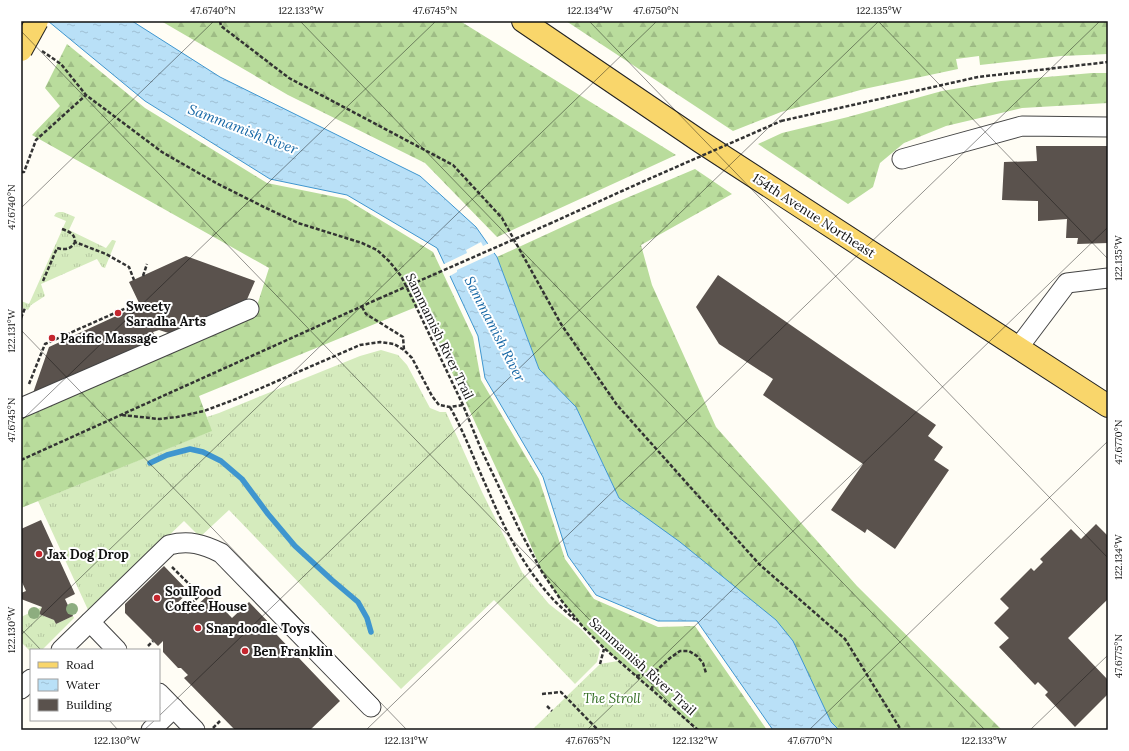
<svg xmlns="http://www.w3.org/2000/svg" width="1129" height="751" font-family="Lora,serif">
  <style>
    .grass { fill: url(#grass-tufts) }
    .forest { fill: url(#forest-firs) }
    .water { fill: url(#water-ripples); stroke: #3f96cf }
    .pier { fill: #fffdf5 }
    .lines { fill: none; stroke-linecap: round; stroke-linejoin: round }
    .stream { stroke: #3f96cf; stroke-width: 5.5 }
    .building { fill: #5a524d }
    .minor-casing { stroke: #444; stroke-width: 21 }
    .major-casing { stroke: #222; stroke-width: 24 }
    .path { stroke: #333; stroke-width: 2.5; stroke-dasharray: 4 2; stroke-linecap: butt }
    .minor { stroke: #fff; stroke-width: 19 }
    .major { stroke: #f9d66b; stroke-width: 22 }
    .major-bridge-casing { stroke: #222; stroke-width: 24; stroke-linecap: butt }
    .path-bridge { stroke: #333; stroke-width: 2.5; stroke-dasharray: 4 2; stroke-linecap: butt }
    .major-bridge { stroke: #f9d66b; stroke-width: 22 }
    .tree { fill: #8dad7f }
    .ticks { fill: none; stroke: #111; stroke-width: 1; stroke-opacity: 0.45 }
    .poi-dot { fill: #c4262e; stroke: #fff; stroke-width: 1.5 }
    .labels { text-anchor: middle; stroke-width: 4; stroke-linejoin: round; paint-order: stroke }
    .street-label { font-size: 13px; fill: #111; stroke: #fff }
    .poi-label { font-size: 13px; font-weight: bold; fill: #111; stroke: #fff; text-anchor: start }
    .park-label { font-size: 13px; font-style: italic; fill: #2f6b1f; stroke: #fff }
    .water-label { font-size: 14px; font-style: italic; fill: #1768a6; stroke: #fff }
    .neatline { fill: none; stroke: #111; stroke-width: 1.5 }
    .ticks-label { font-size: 10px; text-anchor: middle; fill: #111 }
  </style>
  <defs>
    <pattern id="grass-tufts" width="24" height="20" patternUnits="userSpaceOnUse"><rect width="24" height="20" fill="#d5ebbd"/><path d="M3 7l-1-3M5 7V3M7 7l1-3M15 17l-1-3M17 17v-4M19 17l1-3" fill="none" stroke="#b6c8a1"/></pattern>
    <pattern id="forest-firs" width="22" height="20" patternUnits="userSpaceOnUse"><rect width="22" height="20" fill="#b9dc9c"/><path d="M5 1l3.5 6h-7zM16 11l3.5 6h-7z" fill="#9ebc85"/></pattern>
    <pattern id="water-ripples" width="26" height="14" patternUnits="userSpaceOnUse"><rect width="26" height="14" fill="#b9e0f7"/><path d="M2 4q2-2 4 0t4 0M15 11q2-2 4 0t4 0" fill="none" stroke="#9ebfd3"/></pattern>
  </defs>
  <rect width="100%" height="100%" fill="#fffdf5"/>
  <g class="grass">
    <polygon points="59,212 63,212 75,217 69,230 106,248 112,240 113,240 116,241 105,268 102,267 97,259 41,284 45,296 31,305 28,310 21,307 21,301 29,304 66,221 54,216 56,213"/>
    <polygon points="381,350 398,355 407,365 430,408 440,412 446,412 482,492 522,572 549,604 581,629 600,649 597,662 575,684 494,600 401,689 229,510 200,537 184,521 89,612 38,501 211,431 207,417 219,413 360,356"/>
    <polygon points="42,607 39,614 54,620 56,624 73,616 74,618 42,650 31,650 31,652 21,642 21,617"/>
    <polygon points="618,661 698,730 532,730 600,664"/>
  </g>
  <g class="forest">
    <polygon points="161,21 460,21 676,155 497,237 425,163 288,95"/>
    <polygon points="566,21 1108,21 1108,54 1061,56 980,65 979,56 956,59 958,69 864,89 781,112 733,131"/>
    <polygon points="67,44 145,108 267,183 346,199 433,252 473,337 481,380 539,479 565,559 594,599 658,627 695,626 767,730 698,730 604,648 583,627 561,600 542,572 520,520 421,305 199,396 212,431 21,508 21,417 255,312 269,268 32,135 60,106 45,88"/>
    <polygon points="1092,73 1108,73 1108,103 1022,108 946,126 904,143 880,163 873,187 848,204 758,144 782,133 848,117 942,91 1001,81"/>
    <polygon points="695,169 732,194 641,245 652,285 716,427 857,586 1002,730 839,730 619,498 576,407 539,369 497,257 610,205"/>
  </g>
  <polygon class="water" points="48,21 132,21 220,77 420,176 476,227 497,257 539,369 576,407 619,498 680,542 776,620 793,641 831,722 839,730 773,730 697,621 658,621 596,595 568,556 543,477 485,378 478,336 437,248 347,195 270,179 145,101"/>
  <polygon class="pier" points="481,242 483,246 489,243 496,252 457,270 457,272 448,277 442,265 467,253 466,250"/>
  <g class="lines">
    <polyline class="stream" points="150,463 167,455 190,449 203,452 221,461 242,479 268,514 295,546 332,580 358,602 367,618 371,632"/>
  </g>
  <g class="building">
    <polygon points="1036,146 1108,146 1108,243 1077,244 1078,238 1066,238 1067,219 1038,221 1038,201 1002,200 1004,162 1037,161"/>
    <polygon points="186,256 255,281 245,304 178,336 159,330 153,332 156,339 33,393 49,347 140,305 129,282"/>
    <polygon points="718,275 936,425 928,436 943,447 934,460 949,470 895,549 867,529 865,533 831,510 863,464 763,395 773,379 719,344 696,307"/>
    <polygon points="41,520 75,594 65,599 73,616 56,624 54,620 39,614 42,607 21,599 21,593 26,591 21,580 21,529"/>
    <polygon points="1096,524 1108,536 1108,599 1068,638 1108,680 1108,694 1075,727 1045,695 1048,692 1038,682 1035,685 999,647 1009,638 994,623 1009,608 1000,599 1031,568 1034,571 1043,562 1040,559 1071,529 1081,539"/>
    <polygon points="164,566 189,592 176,604 176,608 179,605 188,614 209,594 232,618 249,602 278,632 276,634 340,701 310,730 235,730 184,678 188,675 181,668 178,668 163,652 163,641 158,646 125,613 125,604"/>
  </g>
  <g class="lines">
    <g class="minor-casing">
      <g id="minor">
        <polyline points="902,159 1022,126 1108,127"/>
        <polyline points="1018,348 1067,283 1108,278"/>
        <polyline points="21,408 249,309"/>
        <polyline points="90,622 117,650"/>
        <path d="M61,650L169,545C189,540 203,544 221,553L371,707"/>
        <polyline points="21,689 31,679"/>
        <polyline points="159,693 195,730"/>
        <polyline points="151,730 174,708"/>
      </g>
    </g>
    <g class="major-casing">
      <polyline id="major" points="523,21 701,142 1108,406"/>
    </g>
    <g class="path">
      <polyline points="220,21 221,26 289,78 453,165 502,218 561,324 617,405 759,564 845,639 901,730"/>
      <polyline points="42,51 61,64 86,95 162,152 216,183 266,208 298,223 362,243 377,250 389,261 401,276 412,298 463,405 481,449 519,529 542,572 561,600 583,627 604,648 698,730"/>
      <polyline points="781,121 978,77 1108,62"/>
      <polyline points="21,172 24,172 36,140 86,95"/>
      <polyline points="549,224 642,182"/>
      <path d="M62,229C70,232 75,234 75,242L106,254L129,267L134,280"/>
      <polyline points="143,276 147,264"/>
      <path d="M43,281L57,248C64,250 71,250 75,242"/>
      <polyline points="362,307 366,314 403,337 404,350"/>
      <polyline points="21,318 25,308"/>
      <polyline points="29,384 45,344 133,305"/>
      <path d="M450,407C465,434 475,462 488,490C504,528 523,566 551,597C558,605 567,612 575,620"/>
      <polyline points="122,415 159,419 177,417 204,411 236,399 360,345 380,342 394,344 404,350 412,358 432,396 439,405 450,407 463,405"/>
      <polyline points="21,460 378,299"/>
      <polyline points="172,567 200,595 184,611"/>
      <polyline points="148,646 153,641"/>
      <polyline points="600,664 604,649"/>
      <polyline points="636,676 646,674 657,669"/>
      <polyline points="652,690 653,680 658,669 670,658 680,651 689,651 697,656 703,663 706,673"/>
      <polyline points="542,694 561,692 598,730"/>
      <polyline points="547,706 552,711"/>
      <polyline points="213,728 220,721"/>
    </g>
    <use href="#minor" class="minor"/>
    <use href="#major" class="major"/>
    <g class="major-bridge-casing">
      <polyline id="major-bridge" points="21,50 37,21"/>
    </g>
    <g class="path-bridge">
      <polyline points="642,182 781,121"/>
      <polyline points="378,299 549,224"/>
    </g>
    <use href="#major-bridge" class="major-bridge"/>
  </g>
  <g class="tree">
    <circle cx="72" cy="609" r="6"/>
    <circle cx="34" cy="613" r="6"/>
  </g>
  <path class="ticks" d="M300,21L985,730M589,21L1108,558M878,21L1108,259M21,31L696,730M21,208L214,21M21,330L407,730M21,421L436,21M21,629L41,650M21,635L657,21M159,716L879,21M109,720L118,730M144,730L155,720M366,730L1100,21M587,730L1108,227M809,730L1108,441M1030,730L1108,655"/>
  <g class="poi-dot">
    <circle cx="118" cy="313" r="4"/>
    <circle cx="52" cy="338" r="4"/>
    <circle cx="39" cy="554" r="4"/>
    <circle cx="157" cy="598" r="4"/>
    <circle cx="198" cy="628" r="4"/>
    <circle cx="245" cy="651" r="4"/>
  </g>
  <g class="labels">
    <g class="street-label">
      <text transform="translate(814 215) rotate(33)" y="5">154th Avenue Northeast</text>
      <text transform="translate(440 336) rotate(64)" y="5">Sammamish River Trail</text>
      <text transform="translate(643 666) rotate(42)" y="5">Sammamish River Trail</text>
    </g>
    <g class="poi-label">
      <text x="126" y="311">Sweety<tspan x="126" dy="15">Saradha Arts</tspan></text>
      <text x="60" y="343">Pacific Massage</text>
      <text x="47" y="559">Jax Dog Drop</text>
      <text x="165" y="596">SoulFood<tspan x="165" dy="15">Coffee House</tspan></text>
      <text x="206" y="633">Snapdoodle Toys</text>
      <text x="253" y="656">Ben Franklin</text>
    </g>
    <g class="park-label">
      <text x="612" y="703">The Stroll</text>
    </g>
    <g class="water-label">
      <text transform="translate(243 129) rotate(21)" y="5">Sammamish River</text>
      <text transform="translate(495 329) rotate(63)" y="5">Sammamish River</text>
    </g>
  </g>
  <rect width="1129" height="751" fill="none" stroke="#ffffff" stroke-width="44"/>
  <rect x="30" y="649" width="130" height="72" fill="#ffffff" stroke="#a0a0a0"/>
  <rect x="38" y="662" width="20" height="6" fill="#f9d66b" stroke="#a0a0a0"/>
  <text x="66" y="669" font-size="12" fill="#111111">Road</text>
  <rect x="38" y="679" width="20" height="12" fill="url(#water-ripples)" stroke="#a0a0a0"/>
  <text x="66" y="689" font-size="12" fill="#111111">Water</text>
  <rect x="38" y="699" width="20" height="12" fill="#5a524d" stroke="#a0a0a0"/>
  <text x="66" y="709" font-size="12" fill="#111111">Building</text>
  <rect x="22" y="22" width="1085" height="707" class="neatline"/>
  <g class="ticks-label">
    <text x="213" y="14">47.6740°N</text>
    <text x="301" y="14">122.133°W</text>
    <text x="435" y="14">47.6745°N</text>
    <text x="590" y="14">122.134°W</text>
    <text x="656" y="14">47.6750°N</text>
    <text x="879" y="14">122.135°W</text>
    <text transform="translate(11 207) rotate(-90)" y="4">47.6740°N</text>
    <text transform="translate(1118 258) rotate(-90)" y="4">122.135°W</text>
    <text transform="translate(11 331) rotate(-90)" y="4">122.131°W</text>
    <text transform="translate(11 420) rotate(-90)" y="4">47.6745°N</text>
    <text transform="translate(1118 442) rotate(-90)" y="4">47.6770°N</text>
    <text transform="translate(1118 557) rotate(-90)" y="4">122.134°W</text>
    <text transform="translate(11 630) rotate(-90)" y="4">122.130°W</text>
    <text transform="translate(1118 656) rotate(-90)" y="4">47.6775°N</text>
    <text x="117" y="744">122.130°W</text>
    <text x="406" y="744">122.131°W</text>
    <text x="588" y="744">47.6765°N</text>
    <text x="695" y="744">122.132°W</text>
    <text x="810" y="744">47.6770°N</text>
    <text x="984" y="744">122.133°W</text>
  </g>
</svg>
